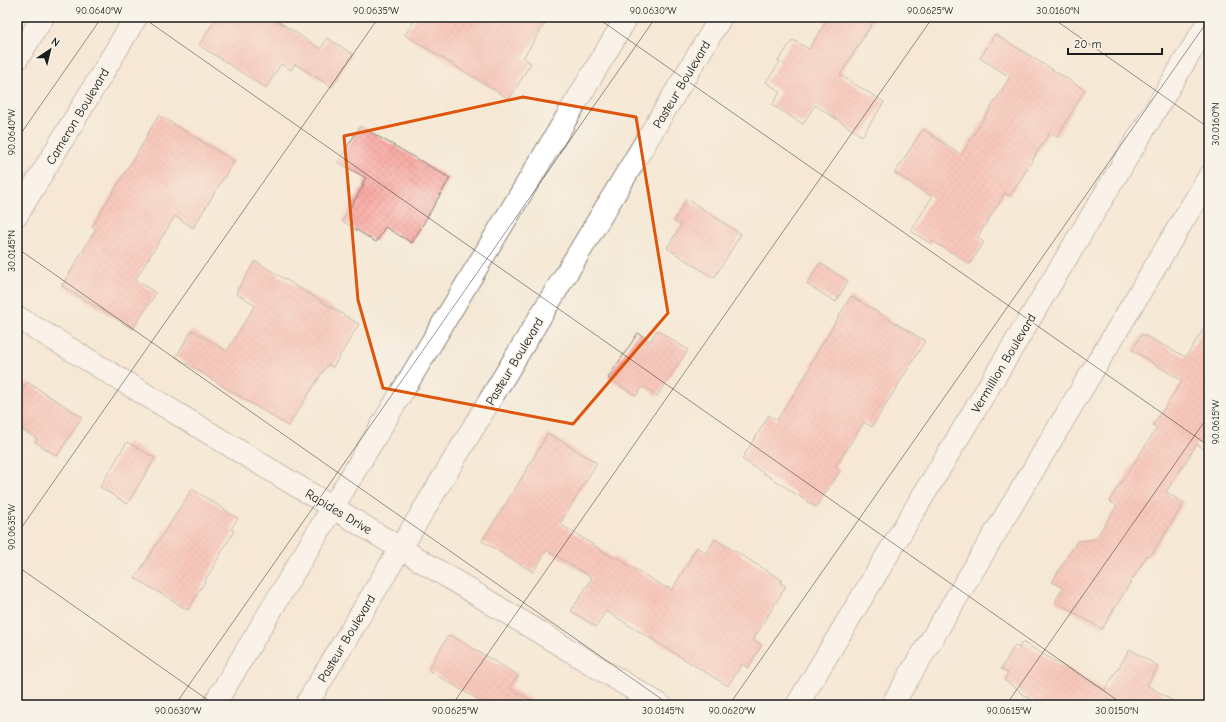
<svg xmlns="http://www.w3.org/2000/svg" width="1226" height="722" font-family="'Comic Neue',sans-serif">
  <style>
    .building { fill: url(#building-cross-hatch) }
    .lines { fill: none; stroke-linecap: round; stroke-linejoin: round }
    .street-casing { stroke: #888278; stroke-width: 24 }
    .street { stroke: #fff; stroke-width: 22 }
    .marked { fill: none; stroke: #de560d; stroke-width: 3; stroke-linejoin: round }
    .ticks { fill: none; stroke: #1c1c1c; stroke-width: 1; stroke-opacity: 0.45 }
    .labels { text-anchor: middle; stroke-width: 3; stroke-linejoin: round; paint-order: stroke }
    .street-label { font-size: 13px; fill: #1c1c1c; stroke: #f7f3e8 }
    .neatline { fill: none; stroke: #1c1c1c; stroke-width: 1.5 }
    .ticks-label { font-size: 10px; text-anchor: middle; fill: #1c1c1c }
  </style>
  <defs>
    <pattern id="building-cross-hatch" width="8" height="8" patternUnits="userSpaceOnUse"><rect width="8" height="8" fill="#f99e99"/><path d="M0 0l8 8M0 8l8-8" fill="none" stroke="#d58883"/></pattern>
  </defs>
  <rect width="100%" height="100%" fill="#f7f3e8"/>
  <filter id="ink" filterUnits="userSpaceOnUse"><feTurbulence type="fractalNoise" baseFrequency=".025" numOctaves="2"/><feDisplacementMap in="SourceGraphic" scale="8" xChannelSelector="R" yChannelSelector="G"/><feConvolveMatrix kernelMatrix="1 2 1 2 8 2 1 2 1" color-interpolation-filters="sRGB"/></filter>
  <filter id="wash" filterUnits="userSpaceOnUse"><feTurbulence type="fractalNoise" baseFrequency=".012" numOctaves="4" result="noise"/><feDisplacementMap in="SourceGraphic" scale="16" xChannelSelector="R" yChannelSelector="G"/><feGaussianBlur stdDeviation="0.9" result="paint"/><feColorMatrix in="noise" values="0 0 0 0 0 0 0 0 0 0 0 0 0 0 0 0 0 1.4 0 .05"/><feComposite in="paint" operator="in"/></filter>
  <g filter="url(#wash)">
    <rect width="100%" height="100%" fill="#f5e8d5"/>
    <g id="blocks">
      <g class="building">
        <polygon points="217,17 271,17 321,49 327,38 353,54 332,87 295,64 291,70 281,64 266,88 199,45"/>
        <polygon points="417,17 549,17 523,58 531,63 509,99 405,35"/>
        <polygon points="829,17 876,17 840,75 884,102 862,136 815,105 803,124 772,105 780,92 766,82 780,62 778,61 793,40 809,49"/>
        <polygon points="995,34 1085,90 1057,137 1050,132 1010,196 1005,193 977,238 984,242 970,264 933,241 931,244 911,231 932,197 895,173 923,129 961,155 1010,77 980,58"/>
        <polygon points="159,115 234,161 193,228 175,216 135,280 156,293 133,329 62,286 96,229 92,226 147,137 146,136"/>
        <polygon points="360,126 450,178 412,243 385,227 376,242 342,221 364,185 362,184 366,178 338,162"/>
        <polygon points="687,199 741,234 714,278 667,248 681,225 674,220"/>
        <polygon points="255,261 359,324 333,367 328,364 288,426 176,357 192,330 227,351 255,305 236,293"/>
        <polygon points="820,263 848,281 836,302 807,284"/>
        <polygon points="851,296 925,341 872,427 864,422 835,467 840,471 816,507 742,459 769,415 777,420 811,367 810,366 814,358"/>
        <polygon points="1209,320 1209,452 1197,444 1166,492 1184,503 1150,557 1147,555 1102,629 1055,601 1063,588 1052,582 1077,541 1095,539 1117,506 1109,501 1157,428 1153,425 1182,381 1132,350 1142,334 1186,357"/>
        <polygon points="657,330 688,350 657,396 643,386 636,396 608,378 638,333 650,341"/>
        <polygon points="27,382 82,417 57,456 35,442 37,439 17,426 17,398"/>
        <polygon points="548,433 597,463 560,524 614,558 615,557 666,588 667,587 672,590 697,547 706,553 715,539 782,580 780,583 786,586 753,640 762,645 748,668 742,664 728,686 606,611 596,627 571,611 592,578 547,550 533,572 482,541 520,481"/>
        <polygon points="127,442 155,458 127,504 100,487"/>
        <polygon points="192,489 238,518 231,529 234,531 188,610 135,578"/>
        <polygon points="450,635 518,675 510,688 539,705 487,705 428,670 448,636 449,637"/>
        <polygon points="1022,642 1105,690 1130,649 1158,666 1147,685 1179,705 1040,705 1019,692 1020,691 1004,680 1008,673 1001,669 1015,645 1019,648"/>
      </g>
    </g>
  </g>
  <g filter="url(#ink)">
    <use href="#blocks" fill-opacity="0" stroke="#888278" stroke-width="1"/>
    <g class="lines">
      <g class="street-casing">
        <g id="street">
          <polyline points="17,59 43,17"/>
          <polyline points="17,215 136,17"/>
          <polyline points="17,317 660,705"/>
          <polyline points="214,705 627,17"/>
          <polyline points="306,705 721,17"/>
          <polyline points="797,705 1209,21"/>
          <polyline points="892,705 1209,177"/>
        </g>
      </g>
      <use href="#street" class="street"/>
    </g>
  </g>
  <path d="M0 0H1226V722H0ZM523,97L636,117L668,313L573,424L383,388L358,300L344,136Z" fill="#f5e8d5" fill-opacity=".55" fill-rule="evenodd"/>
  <path class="marked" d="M523,97L636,117L668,313L573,424L383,388L358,300L344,136Z"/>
  <path class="ticks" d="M142,17L1124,705M596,17L1209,446M1051,17L1209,128M17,139L102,17M17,248L670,705M17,534L379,17M17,566L215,705M175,705L656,17M452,705L933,17M729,705L1209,19M1006,705L1209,415"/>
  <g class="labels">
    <g class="street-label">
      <text transform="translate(681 84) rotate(-59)" y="5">Pasteur Boulevard</text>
      <text transform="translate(77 116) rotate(-59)" y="5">Cameron Boulevard</text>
      <text transform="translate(514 361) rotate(-59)" y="5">Pasteur Boulevard</text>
      <text transform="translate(1003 363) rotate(-59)" y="5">Vermillion Boulevard</text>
      <text transform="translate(339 511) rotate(31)" y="5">Rapides Drive</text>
      <text transform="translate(346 638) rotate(-59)" y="5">Pasteur Boulevard</text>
    </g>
  </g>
  <rect width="1226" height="722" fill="none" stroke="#f7f3e8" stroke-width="44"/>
  <g transform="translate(50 50) rotate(35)" stroke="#f7f3e8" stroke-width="3" paint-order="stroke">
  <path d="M0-3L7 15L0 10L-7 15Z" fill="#1c1c1c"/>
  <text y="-6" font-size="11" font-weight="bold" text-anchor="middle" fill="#1c1c1c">N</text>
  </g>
  <path d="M1068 48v6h94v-6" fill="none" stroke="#1c1c1c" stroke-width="2"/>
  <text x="1074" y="48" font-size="12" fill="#1c1c1c" stroke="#f7f3e8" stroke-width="3" paint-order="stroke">20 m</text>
  <rect x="22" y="22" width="1182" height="678" class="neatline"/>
  <g class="ticks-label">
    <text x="99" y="14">90.0640°W</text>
    <text x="376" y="14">90.0635°W</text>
    <text x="653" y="14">90.0630°W</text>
    <text x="930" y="14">90.0625°W</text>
    <text x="1058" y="14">30.0160°N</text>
    <text transform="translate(1215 124) rotate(-90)" y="4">30.0160°N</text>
    <text transform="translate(11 132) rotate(-90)" y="4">90.0640°W</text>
    <text transform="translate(11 251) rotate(-90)" y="4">30.0145°N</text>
    <text transform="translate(1215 422) rotate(-90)" y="4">90.0615°W</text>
    <text transform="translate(11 527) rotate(-90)" y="4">90.0635°W</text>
    <text x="178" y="714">90.0630°W</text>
    <text x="455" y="714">90.0625°W</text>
    <text x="663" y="714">30.0145°N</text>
    <text x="732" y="714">90.0620°W</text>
    <text x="1009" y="714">90.0615°W</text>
    <text x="1117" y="714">30.0150°N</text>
  </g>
</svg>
